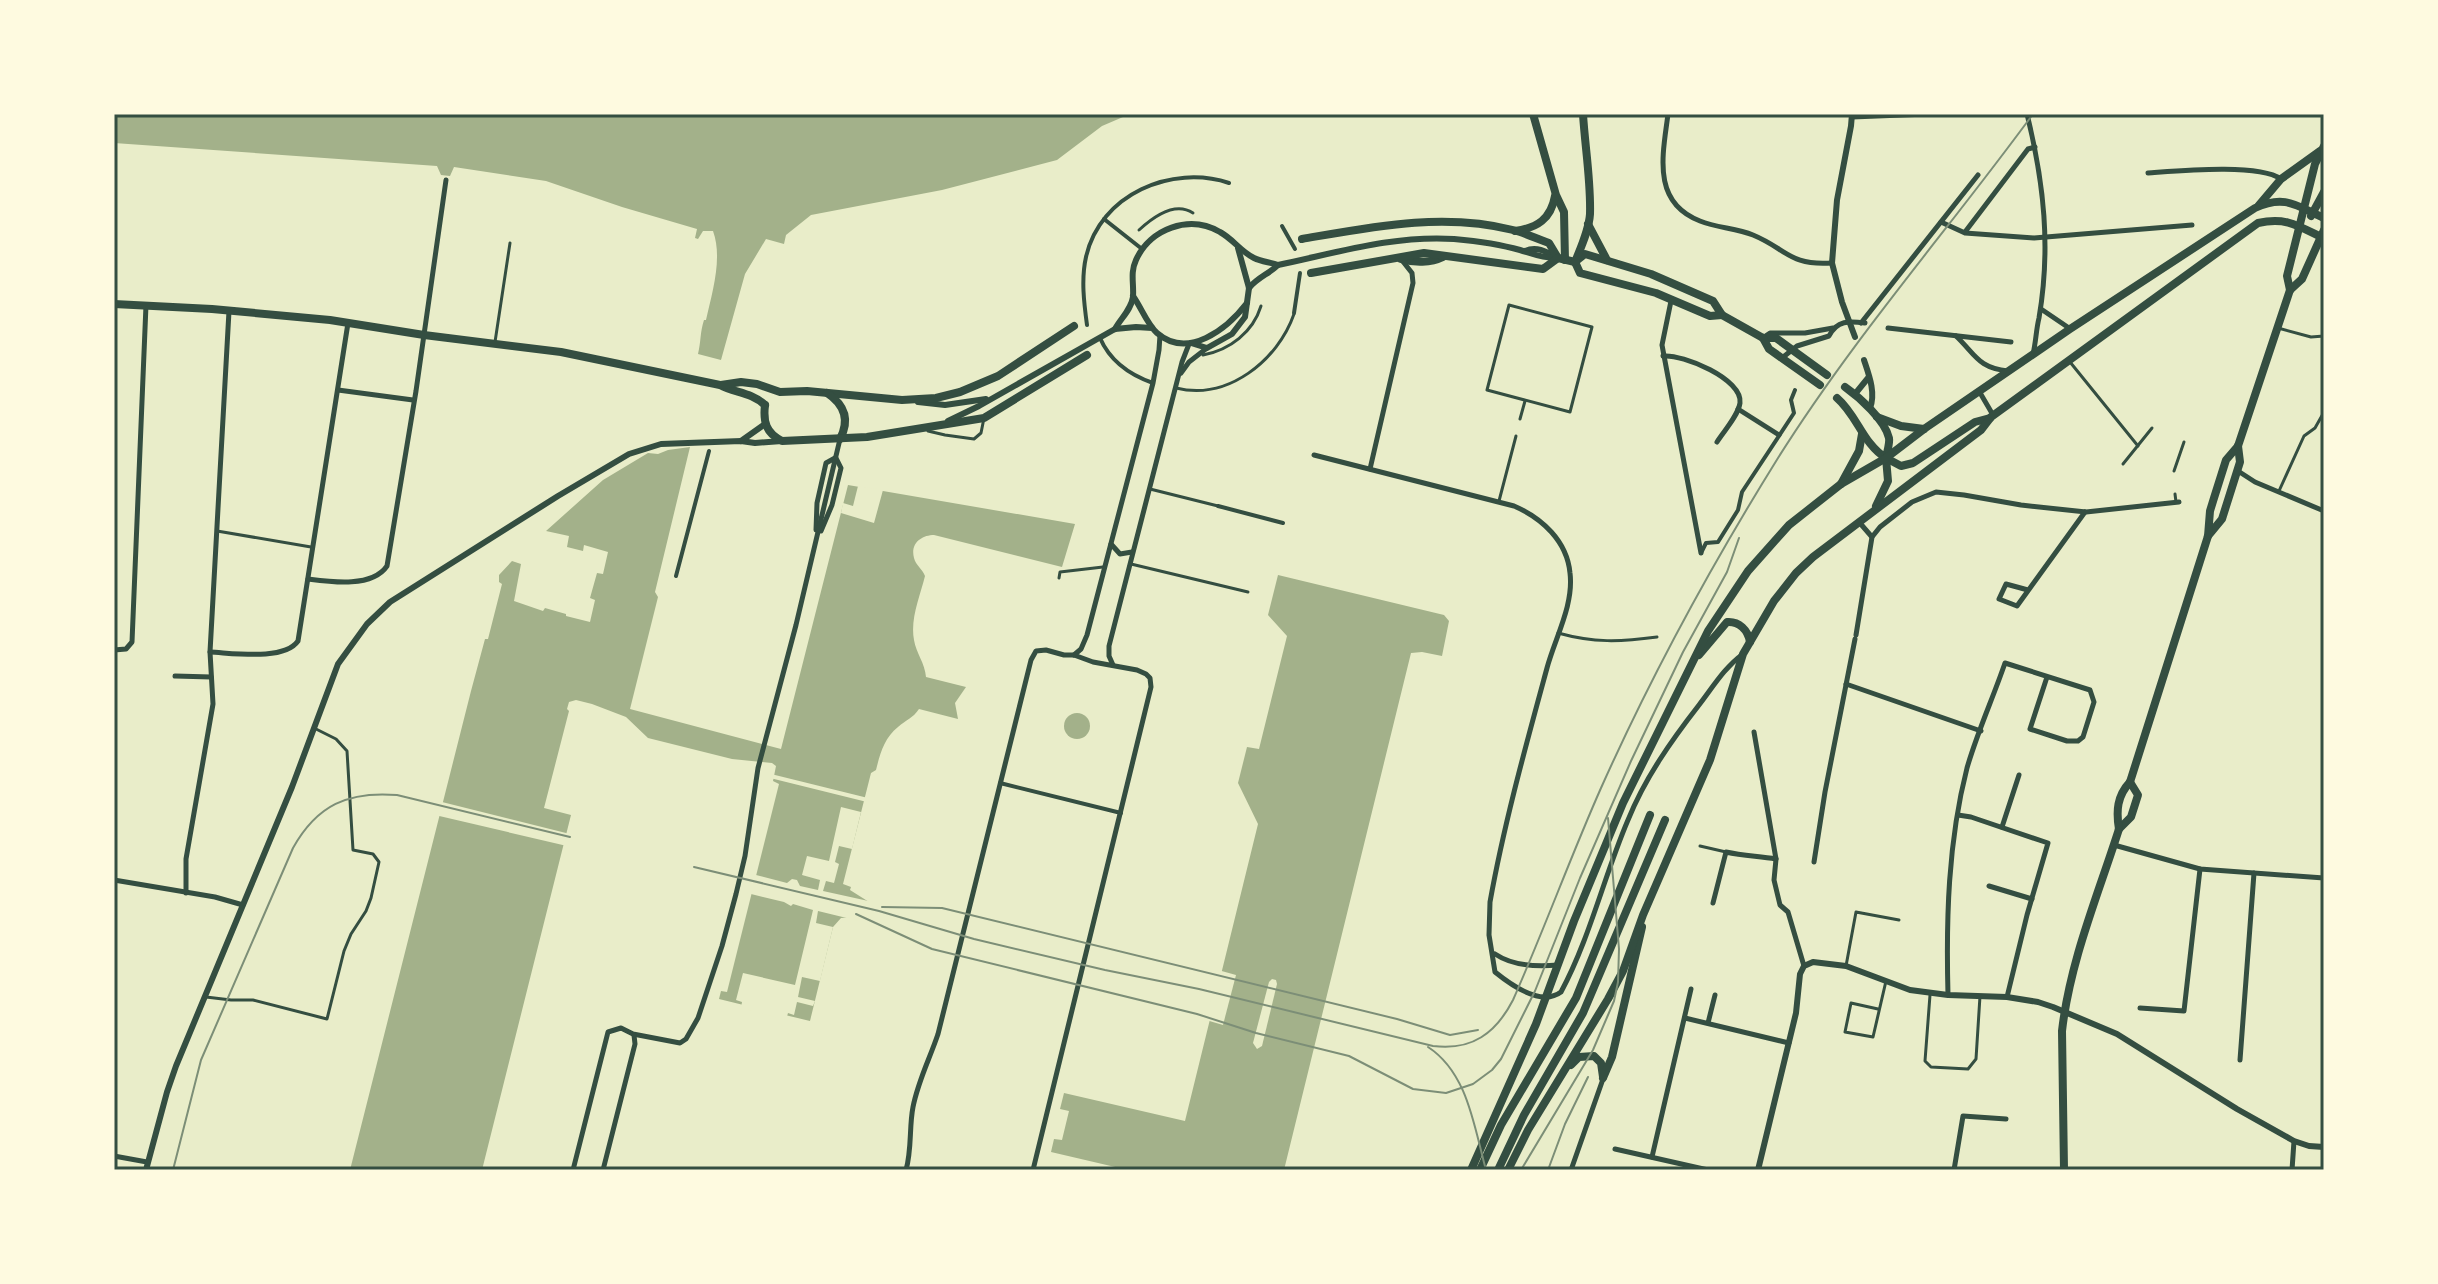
<svg xmlns="http://www.w3.org/2000/svg" width="2438" height="1284" font-family="'Alegreya Sans',sans-serif">
  <style>
    .water { fill: #a3b18a }
    .pier { fill: #e9edc9 }
    .lines { fill: none; stroke-linecap: round; stroke-linejoin: round }
    .service { stroke: #344e41; stroke-width: 3 }
    .pedestrian { stroke: #344e41; stroke-width: 4 }
    .minor { stroke: #344e41; stroke-width: 5 }
    .tertiary { stroke: #344e41; stroke-width: 6 }
    .primary { stroke: #344e41; stroke-width: 8 }
    .trunk { stroke: #344e41; stroke-width: 8 }
    .tram { stroke: #7c8e77; stroke-width: 2 }
    .neatline { fill: none; stroke: #344e41; stroke-width: 3 }
  </style>
  <rect width="100%" height="100%" fill="#e9edc9"/>
  <g class="water">
    <path d="M114,114H1130L1102,126L1057,160L942,190L811,215L786,235L784,244L766,239L745,274L721,360L698,354C701,342 700,332 704,320H706C712,293 723,258 713,231H703L698,239L695,238L697,229L622,207L546,181L454,167L450,176L441,175L437,166L114,143Z"/>
    <path d="M690,447L655,592L658,597L630,709L781,749L848,485L1075,524L1062,567L934,535C922,535 910,543 914,558C916,566 922,568 925,576C920,596 910,619 914,640C916,653 925,663 926,677L966,687L955,703L958,719L919,709C913,718 906,720 898,727C884,738 880,754 876,770L871,773L843,884L851,887L850,890L869,902L866,916L841,918L833,927L810,1021L719,999L721,991L727,992L779,784L773,781L776,766L772,763L732,759L648,738L626,717L592,704L576,700L569,702L567,709L569,711L544,808L571,815L482,1170H350L471,691L485,639H488L502,584L499,582V575L512,561L521,564L514,601L543,611L545,608L566,614V616L590,622L595,600L590,598L597,573L603,574L608,552L584,545L583,551L567,547L569,536L546,531L603,480L648,453L658,454L668,450Z"/>
    <polygon points="1278,575 1444,615 1449,621 1442,656 1422,652 1411,653 1284,1170 1128,1170 1051,1152 1054,1139 1062,1140 1069,1111 1060,1109 1064,1093 1185,1121 1258,824 1238,783 1247,747 1259,749 1287,636 1268,615"/>
    <circle cx="1077" cy="726" r="13"/>
  </g>
  <g class="pier">
    <polygon points="858,486 883,490 874,523 841,513 843,503 853,506"/>
    <polygon points="771,774 868,798 865,800 867,802 770,778"/>
    <polygon points="438,801 570,834 567,846 435,815"/>
    <polygon points="841,807 861,812 852,849 839,846 835,862 839,864 834,883 826,881 823,891 873,902 869,918 859,921 818,911 816,923 833,927 820,981 802,977 798,997 815,1001 813,1006 797,1002 794,1015 788,1013 786,1020 741,1008 742,1002 736,1000 743,973 795,985 813,910 793,904 791,906 784,902 747,893 752,874 787,883 792,879 797,880 800,886 818,890 820,880 802,875 807,856 829,861"/>
    <polygon points="1218,970 1236,975 1223,1025 1206,1020"/>
    <polygon points="1272,979 1276,980 1277,984 1262,1046 1257,1049 1253,1043 1269,982"/>
  </g>
  <g class="lines">
    <g class="service">
      <path d="M1139,230C1152,218 1175,201 1193,213"/>
      <polygon points="1509,305 1592,327 1570,412 1487,390"/>
      <polyline points="2278,328 2311,337 2324,336"/>
      <polyline points="495,342 510,243"/>
      <path d="M1203,355C1230,350 1253,332 1261,306"/>
      <polyline points="2070,362 2138,446"/>
      <path d="M1176,388C1228,401 1278,360 1294,314"/>
      <polyline points="1520,419 1525,401"/>
      <polyline points="928,431 945,435 974,439 981,433 984,418"/>
      <polyline points="2123,464 2152,428"/>
      <polyline points="2174,471 2184,442"/>
      <polyline points="1150,489 1218,506"/>
      <polyline points="2279,491 2304,436 2315,428 2324,412"/>
      <polyline points="2175,494 2176,502"/>
      <polyline points="1499,501 1516,436"/>
      <polyline points="217,531 311,547"/>
      <polyline points="1131,564 1248,592"/>
      <polyline points="1059,578 1060,572 1103,567"/>
      <path d="M1558,633C1594,643 1620,642 1657,637"/>
      <polyline points="1700,846 1726,852"/>
      <polyline points="1846,966 1856,912 1899,920"/>
      <polyline points="1930,995 1925,1061 1931,1067 1968,1069 1976,1059 1980,996"/>
      <polyline points="206,997 231,1000 253,1000 327,1019 344,951 351,934 366,911 371,898 379,862 373,854 353,850 347,751 336,739 314,728"/>
      <polyline points="1878,1009 1851,1003 1845,1032 1873,1037 1886,981"/>
    </g>
    <g class="pedestrian">
      <polyline points="1104,219 1142,249"/>
      <polyline points="1282,226 1295,249"/>
      <polyline points="1294,313 1300,273"/>
      <path d="M1087,325C1084,303 1081,279 1086,257C1100,194 1172,164 1229,183"/>
      <path d="M1100,338C1110,361 1130,375 1153,383"/>
      <polyline points="1218,506 1283,523"/>
      <polyline points="1701,553 1706,543 1718,542 1738,510 1742,492 1794,413 1791,400 1795,390"/>
      <polyline points="676,576 709,451"/>
      <polyline points="1000,783 1121,813"/>
    </g>
    <g class="minor">
      <path d="M1668,114C1663,154 1651,202 1700,221C1717,228 1736,228 1753,235C1787,249 1789,266 1832,263"/>
      <path d="M2027,114C2044,183 2051,248 2039,318C2036,330 2036,342 2033,354"/>
      <polyline points="1852,117 1927,114"/>
      <path d="M2148,173C2177,171 2258,163 2281,179"/>
      <polyline points="1941,222 1965,233 2034,238 2192,225"/>
      <polyline points="1965,232 2028,149 2035,147"/>
      <polyline points="1671,301 1662,345 1701,553"/>
      <polyline points="2041,309 2069,328"/>
      <polyline points="1861,323 1978,175"/>
      <polyline points="1888,328 2011,342"/>
      <path d="M1956,336C1976,355 1978,368 2008,371"/>
      <polyline points="1764,337 1770,333 1805,333 1833,328"/>
      <path d="M1663,356C1683,354 1743,379 1740,403C1738,416 1724,431 1717,442"/>
      <path d="M1782,358L1797,346L1829,336C1837,320 1849,321 1865,323"/>
      <polyline points="1181,373 1189,362 1207,348"/>
      <polyline points="338,390 413,400"/>
      <polyline points="1979,391 1993,415"/>
      <polyline points="1738,409 1779,435"/>
      <path d="M1314,455L1514,506C1542,518 1567,541 1570,573C1574,605 1555,638 1547,668C1526,745 1504,824 1490,902L1489,935L1495,972C1511,985 1541,1007 1561,992C1590,938 1604,876 1628,820C1645,778 1671,741 1699,705C1713,687 1724,668 1743,654"/>
      <polyline points="1370,469 1413,283 1412,273 1401,259"/>
      <polyline points="2238,471 2255,482 2324,511"/>
      <polyline points="1859,522 1872,537"/>
      <polyline points="816,530 817,503 826,463 835,458"/>
      <polyline points="821,531 832,505 841,468 836,458"/>
      <polyline points="1111,544 1120,554 1132,552"/>
      <path d="M308,579C331,582 372,588 387,566L416,391L446,180"/>
      <polyline points="2028,590 2006,584 1999,599 2017,606 2085,512"/>
      <polyline points="1856,635 1872,537 1880,527 1912,502 1936,492 1964,495 2021,505 2086,512 2179,502"/>
      <polyline points="114,650 126,649 132,642 146,305"/>
      <path d="M210,652C233,653 284,661 298,641L348,323"/>
      <polyline points="1074,655 1081,649 1087,635 1153,383 1159,350 1160,335"/>
      <polyline points="1113,665 1109,656 1109,646 1182,362 1189,344"/>
      <polyline points="175,676 211,677"/>
      <polyline points="1846,684 1981,731"/>
      <polyline points="1754,732 1776,859 1774,880 1780,905 1788,912 1804,966"/>
      <polyline points="1958,815 1971,817 2048,843 2027,915 2007,997"/>
      <polyline points="2002,827 2019,775"/>
      <polyline points="2114,845 2200,869 2324,878"/>
      <polyline points="1814,862 1825,792 1855,639"/>
      <polyline points="114,880 215,897 243,905"/>
      <polyline points="1989,886 2032,899"/>
      <polyline points="186,893 186,859 213,704 210,652 229,311"/>
      <path d="M1713,903L1726,852C1744,856 1759,856 1776,859"/>
      <path d="M1495,954C1513,966 1537,967 1558,965"/>
      <path d="M1948,995C1946,919 1948,842 1967,768C1977,733 1993,698 2005,663L2090,690L2094,702L2083,737L2078,741H2067L2030,729L2047,677"/>
      <polyline points="2140,1008 2184,1011 2200,869"/>
      <polyline points="1685,1018 1789,1043"/>
      <polyline points="1708,1023 1715,995"/>
      <polyline points="2240,1060 2254,873"/>
      <polyline points="1615,1149 1708,1170"/>
      <polyline points="114,1156 147,1162"/>
      <polyline points="1652,1157 1691,989"/>
      <polyline points="573,1170 608,1032 621,1028 633,1034 680,1043 686,1039 698,1018 722,946 736,894 745,856 758,768 796,625 840,439"/>
      <polyline points="603,1170 635,1044 634,1035"/>
      <path d="M906,1170C912,1149 909,1127 913,1107C918,1081 930,1058 938,1034L1031,660L1036,651L1046,650L1064,655H1074L1093,662L1137,670L1146,674L1150,678L1151,687L1033,1170"/>
      <polyline points="1571,1170 1603,1079"/>
      <polyline points="1954,1170 1963,1116 2006,1119"/>
      <polyline points="2292,1170 2294,1141"/>
    </g>
    <g class="tertiary">
      <polyline points="1852,114 1851,126 1837,200 1832,263 1842,302 1855,337"/>
      <path d="M1525,251C1536,246 1546,251 1555,257"/>
      <path d="M1249,288C1258,277 1269,274 1278,265C1336,253 1393,235 1454,239C1476,241 1499,244 1520,250C1533,254 1542,258 1556,258"/>
      <path d="M1133,296C1141,307 1147,324 1157,333C1188,360 1227,329 1247,303"/>
      <path d="M1115,329C1121,318 1131,310 1133,297C1134,283 1130,273 1136,260C1150,229 1189,214 1220,232C1233,239 1240,251 1254,258C1262,262 1270,262 1278,265"/>
      <polyline points="1191,343 1207,348 1232,334 1245,317 1249,288 1238,248"/>
      <path d="M1864,360C1869,375 1876,393 1870,408"/>
      <polyline points="1855,394 1868,378"/>
      <polyline points="918,402 945,405 986,399"/>
      <polyline points="948,421 979,406 1115,329 1136,327 1152,328"/>
      <polyline points="741,441 765,424"/>
      <polyline points="146,1170 167,1092 176,1066 292,787 338,664 367,624 390,602 558,496 629,454 661,444 741,441 755,443 782,441"/>
      <polyline points="1758,1170 1796,1013 1800,974 1804,966 1813,962 1846,966 1910,990 1948,995 2007,997 2038,1002 2053,1007 2117,1034 2237,1109 2294,1141 2309,1146 2324,1147"/>
    </g>
    <g class="primary">
      <path d="M1302,239C1371,227 1443,212 1513,230C1525,233 1537,239 1549,243L1558,258"/>
      <polyline points="1558,258 1575,262 1585,254 1651,274 1713,301 1722,315 1763,338 1776,338 1827,375"/>
      <path d="M1401,259C1414,263 1431,263 1443,257"/>
      <polyline points="1575,262 1580,273 1656,293 1710,316 1722,315"/>
      <polyline points="1311,273 1424,253 1543,269 1558,258"/>
      <path d="M114,304L212,309L330,320L424,335L561,352L720,385C735,393 751,392 765,405"/>
      <polyline points="1763,338 1769,349 1820,385"/>
      <polyline points="721,385 741,382 757,384 780,392 807,391 902,400 936,398 960,392 998,376 1074,326"/>
      <path d="M827,393C845,405 850,420 840,439"/>
      <path d="M1837,398C1857,415 1863,444 1886,458C1887,452 1890,443 1889,438C1885,420 1859,397 1845,387"/>
      <path d="M765,405C763,422 766,433 782,441L867,437L984,418L1087,355"/>
      <polyline points="1877,417 1901,426 1924,429"/>
      <polyline points="1841,484 1859,451 1862,434"/>
    </g>
    <g class="trunk">
      <polyline points="1533,114 1556,195 1564,212 1565,260"/>
      <polyline points="2259,205 2281,179 2320,151"/>
      <polyline points="2311,216 2324,192"/>
      <polyline points="1588,224 1607,260"/>
      <path d="M1515,231C1537,228 1551,219 1555,196"/>
      <path d="M1575,262C1581,247 1589,230 1590,214C1591,181 1585,147 1583,114"/>
      <polyline points="2290,290 2287,276 2315,164 2324,146"/>
      <polyline points="1886,458 1901,466 1913,463 1975,422 1990,418"/>
      <polyline points="1876,506 1888,481 1886,458"/>
      <polyline points="2208,536 2222,519 2240,462 2238,446"/>
      <path d="M1699,655L1727,622C1739,621 1748,630 1750,642"/>
      <polyline points="2119,829 2131,817 2138,795 2130,782"/>
      <polyline points="1571,1065 1579,1057 1594,1056 1601,1063 1603,1077"/>
      <polyline points="1603,1078 1612,1057 1642,927"/>
      <path d="M1471,1170L1536,1024L1574,921L1623,803L1708,631L1748,571L1789,525L1841,484L1886,458L1924,429L2070,329L2255,208C2285,194 2297,206 2324,218"/>
      <polyline points="1480,1170 1501,1125 1576,998 1650,815"/>
      <polyline points="1498,1170 1524,1115 1583,1013 1665,820"/>
      <path d="M1508,1170L1528,1130L1608,999L1623,971L1643,915L1710,760L1743,654L1774,601L1796,573L1813,557L1981,430L1991,417L2258,223C2285,217 2297,225 2321,237"/>
      <path d="M2064,1170L2062,1031C2070,961 2098,895 2119,829C2116,811 2117,796 2130,782L2208,536L2210,511L2214,498L2226,460L2238,446L2290,290L2302,279L2324,230"/>
    </g>
    <g class="tram">
      <path d="M694,867L879,911L974,939L1105,970L1199,989L1433,1046C1472,1051 1496,1033 1513,1000C1544,930 1570,858 1601,788C1652,674 1712,564 1778,458C1854,337 1949,229 2033,114"/>
      <polyline points="882,907 942,908 1397,1019 1450,1035 1478,1030"/>
      <polyline points="856,914 932,949 1197,1014 1256,1033 1349,1056 1413,1089 1446,1093 1473,1084 1492,1070 1501,1059 1535,991 1580,878 1631,761 1683,652 1727,572 1739,538"/>
      <path d="M1428,1047C1468,1073 1474,1127 1486,1170"/>
      <path d="M173,1170L201,1060L293,848C317,805 348,791 397,795L570,837"/>
      <polyline points="1521,1170 1593,1050 1614,1001 1618,982 1619,949 1608,818"/>
      <polyline points="1548,1170 1565,1124 1588,1077"/>
    </g>
  </g>
  <rect width="2438" height="1284" fill="none" stroke="#fefae0" stroke-width="232"/>
  <rect x="116" y="116" width="2206" height="1052" class="neatline"/>
</svg>
